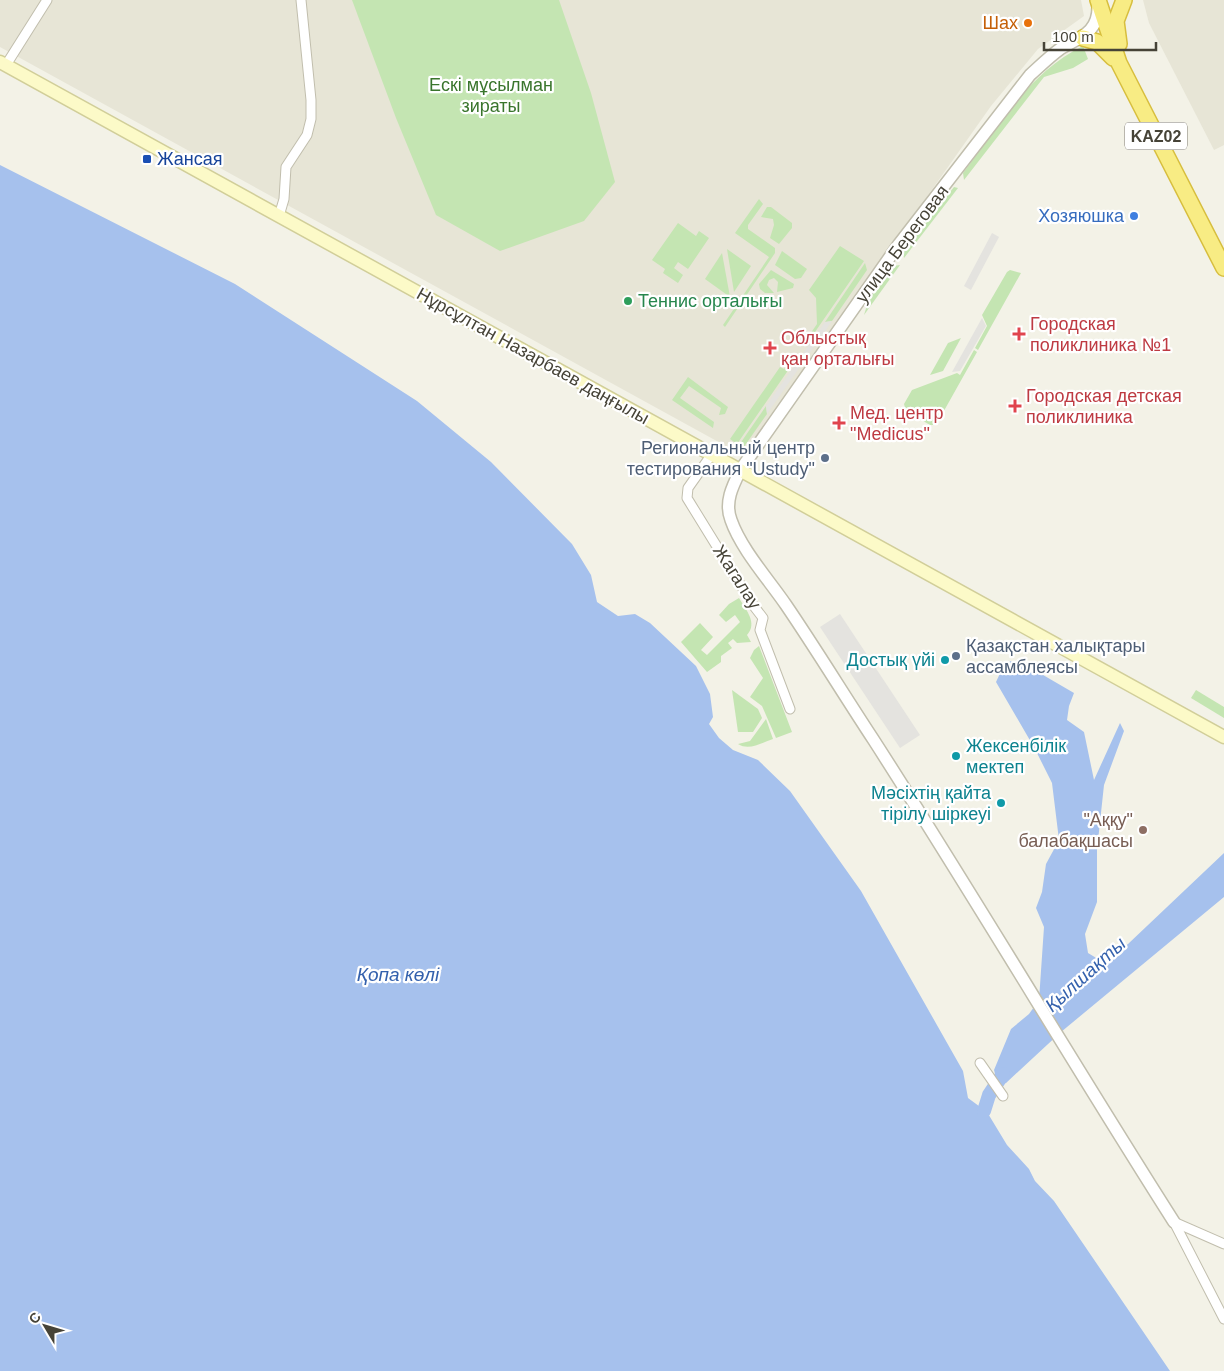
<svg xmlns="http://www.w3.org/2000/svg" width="1224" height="1371" font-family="Arial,sans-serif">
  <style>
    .residential { fill: #e7e5d6 }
    .green { fill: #c4e5b2 }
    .parking { fill: #e4e3df }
    .water { fill: #a6c1ed }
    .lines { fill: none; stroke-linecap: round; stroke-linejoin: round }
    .river { stroke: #a6c1ed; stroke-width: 14 }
    .minor-casing { stroke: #c1bead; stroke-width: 11 }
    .tertiary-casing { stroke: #c1bead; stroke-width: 14 }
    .secondary-casing { stroke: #d1ce99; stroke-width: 15 }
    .trunk-casing { stroke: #d7be3e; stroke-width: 18 }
    .minor { stroke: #fff; stroke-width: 9 }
    .tertiary { stroke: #fff; stroke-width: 11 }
    .secondary { stroke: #fcfac8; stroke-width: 12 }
    .trunk { stroke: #f8ec84; stroke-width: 15 }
    .food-dot { fill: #e8710a; stroke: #fff; stroke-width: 2 }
    .transit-dot { fill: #1a4fb4; stroke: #fff; stroke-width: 2 }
    .shop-dot { fill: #3f7fe0; stroke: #fff; stroke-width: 2 }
    .leisure-dot { fill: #2e9e5b; stroke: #fff; stroke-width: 2 }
    .health-dot { fill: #e0444e; stroke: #fff; stroke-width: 2 }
    .service-dot { fill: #5c6f8a; stroke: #fff; stroke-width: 2 }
    .culture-dot { fill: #0f9aa8; stroke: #fff; stroke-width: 2 }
    .education-dot { fill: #8d6e63; stroke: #fff; stroke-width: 2 }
    .labels { text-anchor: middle; stroke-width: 4.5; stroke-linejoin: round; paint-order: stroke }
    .shield { fill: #fff; stroke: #7e7b73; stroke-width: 1 }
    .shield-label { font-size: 16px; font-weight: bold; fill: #464337 }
    .food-label { font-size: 18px; fill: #c56008; stroke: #fff; text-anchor: end }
    .park-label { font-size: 18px; fill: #39752c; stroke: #fff }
    .transit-label { font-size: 18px; fill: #164399; stroke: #fff; text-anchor: start }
    .shop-label { font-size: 18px; fill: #366cbe; stroke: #fff; text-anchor: end }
    .street-label { font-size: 18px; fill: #464337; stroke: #fff }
    .leisure-label { font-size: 18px; fill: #27864d; stroke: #fff; text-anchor: start }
    .health-label { font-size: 18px; fill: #be3a42; stroke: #fff; text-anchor: start }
    .service-label { font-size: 18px; fill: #4e5e75; stroke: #fff; text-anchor: end }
    .culture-label { font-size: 18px; fill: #0d838f; stroke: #fff; text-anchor: end }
    .education-label { font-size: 18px; fill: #785e54; stroke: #fff; text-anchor: end }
    .water-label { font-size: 19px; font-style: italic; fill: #3461ad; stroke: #fff }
  </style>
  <rect width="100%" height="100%" fill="#f3f2e7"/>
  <g class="residential">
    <polygon points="0,0 1081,0 1084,16 1038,49 991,106 744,456 0,47"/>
    <polygon points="1143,0 1224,0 1224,145 1214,150 1149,23"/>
  </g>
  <g class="green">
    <polygon points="352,0 559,0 591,93 615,182 584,221 500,251 436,215 396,118"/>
    <path d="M1083,46L1088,59L1073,68L1044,77L964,180L963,173C998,127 1029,72 1083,46Z"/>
    <polygon points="954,187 958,188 904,258 903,252"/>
    <polygon points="759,199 763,204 748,225 748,229 775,248 775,253 725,327 723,325 769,257 735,233"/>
    <polygon points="767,207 771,207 792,223 792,228 779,244 770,238 774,225 773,219 761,217"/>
    <polygon points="678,223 696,236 699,231 709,238 688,269 678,262 674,268 683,275 678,283 663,273 665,269 652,260"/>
    <polygon points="840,246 864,261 806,345 804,343 817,324 816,298 809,290"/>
    <polygon points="727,249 751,266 734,292"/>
    <polygon points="782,251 807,269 801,278 795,279 775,265"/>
    <polygon points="722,253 730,297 705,279"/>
    <polygon points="865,263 867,270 832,321 825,322"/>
    <polygon points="900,265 864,315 869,299 893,266"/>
    <polygon points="771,270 794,284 793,288 777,292 778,282 774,278 769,280 767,285 774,293 765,293 760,289 759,284"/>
    <polygon points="1010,270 1021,273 978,350 975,348 987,326 982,315 1007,272"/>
    <polygon points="961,338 943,371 930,375 948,343"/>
    <polygon points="974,350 977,352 936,425 930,425 906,411 904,404 912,390 957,373 960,375"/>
    <polygon points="795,353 798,356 737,444 730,439 780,367 784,369"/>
    <polygon points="688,377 728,407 725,414 719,415 721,408 689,386 680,398 714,422 713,428 672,400"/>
    <polygon points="766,406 767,414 741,451 737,448"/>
    <path d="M739,598C746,610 758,623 747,635L751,642L737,643L733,639L728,643L732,648L721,656V662L707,672L681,642L700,623L713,637L701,650L707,655L740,622L735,615L726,622L719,615L729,604Z"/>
    <polygon points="759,646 792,732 776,738 762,706 750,697 763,678 750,658 754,650"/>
    <polygon points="732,690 758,709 762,718 753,732 738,732"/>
    <polygon points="1196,690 1224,707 1224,718 1191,698"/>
    <path d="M766,719L773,739C761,743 749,751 738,744L750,741Z"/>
  </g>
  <g class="parking">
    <polygon points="992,233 999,237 971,290 964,286"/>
    <polygon points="982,318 986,326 960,371 952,372"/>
    <polygon points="832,321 767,414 766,406 825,322"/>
    <polygon points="840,614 920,735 900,748 820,627"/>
  </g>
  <g class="water">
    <polygon points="0,165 235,284 417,401 491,462 572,544 591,575 597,602 618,616 635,614 650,623 696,666 710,694 713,717 709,724 719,738 733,750 758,760 790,791 861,891 963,1071 968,1098 987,1112 1007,1145 1029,1169 1035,1181 1054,1201 1170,1371 0,1371"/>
    <polygon points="1011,661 1019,661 1074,693 1069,706 1067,720 1084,732 1094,780 1120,723 1124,731 1104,785 1097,850 1097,902 1085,934 1088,953 1103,962 1128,944 1224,853 1224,897 1061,1032 1006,1083 998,1085 994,1070 1011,1029 1029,1014 1039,1000 1044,927 1036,908 1042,892 1046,864 1059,840 1052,783 1035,749 996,682 1004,665"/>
  </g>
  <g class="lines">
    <polyline class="river" points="984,1111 989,1095 1003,1074"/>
    <g class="minor-casing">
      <g id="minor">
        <polyline points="6,65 47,0"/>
        <polyline points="279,216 284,199 286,167 307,135 311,119 311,100 301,0"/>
        <polyline points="712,454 688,488 687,498 753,605 763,618 760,630 790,709"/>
        <polyline points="980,1063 1003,1096"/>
        <polyline points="1174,1222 1224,1319"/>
        <polyline points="1174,1222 1224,1244"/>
      </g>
    </g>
    <g class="tertiary-casing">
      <path id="tertiary" d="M1098,5C1099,33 1080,37 1060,49C1049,57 1040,66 1030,75L899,244L741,469C733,485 724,502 731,520C741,549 769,580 786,605C816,649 844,695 873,739C976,899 1072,1062 1174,1222"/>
    </g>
    <g class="secondary-casing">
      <polyline id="secondary" points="0,62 1224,737"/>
    </g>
    <g class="trunk-casing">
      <g id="trunk">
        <polyline points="1098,0 1119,63 1224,268"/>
        <polyline points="1083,38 1097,42 1113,58"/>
        <polyline points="1119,44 1116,21 1124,0"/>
      </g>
    </g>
    <use href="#minor" class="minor"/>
    <use href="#tertiary" class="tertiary"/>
    <use href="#secondary" class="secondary"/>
    <use href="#trunk" class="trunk"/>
  </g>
  <circle class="food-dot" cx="1028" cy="23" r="5"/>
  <rect class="transit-dot" x="142" y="154" width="10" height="10" rx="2.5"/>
  <circle class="shop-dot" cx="1134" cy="216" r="5"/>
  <circle class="leisure-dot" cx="628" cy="301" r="5"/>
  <g class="health-dot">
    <path d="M1016.5 326.5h5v5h5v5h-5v5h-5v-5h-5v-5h5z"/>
    <path d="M767.5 340.5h5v5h5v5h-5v5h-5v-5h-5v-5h5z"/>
    <path d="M1012.5 398.5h5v5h5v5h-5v5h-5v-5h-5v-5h5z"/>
    <path d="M836.5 415.5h5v5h5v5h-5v5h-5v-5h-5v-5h5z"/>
  </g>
  <g class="service-dot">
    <circle cx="825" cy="458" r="5"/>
    <circle cx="956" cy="656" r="5"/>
  </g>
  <g class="culture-dot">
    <circle cx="945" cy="660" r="5"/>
    <circle cx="956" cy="756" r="5"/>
    <circle cx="1001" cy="803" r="5"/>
  </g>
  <circle class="education-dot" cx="1143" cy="830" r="5"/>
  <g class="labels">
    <rect class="shield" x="1125" y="122.5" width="62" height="27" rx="4"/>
    <g class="shield-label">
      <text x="1156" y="142">KАZ02</text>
    </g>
    <g class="food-label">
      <text x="1018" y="29">Шах</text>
    </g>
    <g class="park-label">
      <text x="491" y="91">Ескі мұсылман<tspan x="491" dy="21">зираты</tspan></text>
    </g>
    <g class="transit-label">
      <text x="157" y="165">Жансая</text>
    </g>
    <g class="shop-label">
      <text x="1124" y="222">Хозяюшка</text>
    </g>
    <g class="street-label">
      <text transform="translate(902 244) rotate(-53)" y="6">улица Береговая</text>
      <text transform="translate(533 356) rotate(29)" y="6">Нұрсұлтан Назарбаев даңғылы</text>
      <text transform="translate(737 577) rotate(57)" y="6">Жагалау</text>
    </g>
    <g class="leisure-label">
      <text x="638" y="307">Теннис орталығы</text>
    </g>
    <g class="health-label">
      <text x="1030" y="330">Городская<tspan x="1030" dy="21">поликлиника №1</tspan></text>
      <text x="781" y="344">Облыстық<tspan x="781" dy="21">қан орталығы</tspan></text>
      <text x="1026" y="402">Городская детская<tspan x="1026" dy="21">поликлиника</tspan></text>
      <text x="850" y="419">Мед. центр<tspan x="850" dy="21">"Medicus"</tspan></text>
    </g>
    <g class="service-label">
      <text x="815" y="454">Региональный центр<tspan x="815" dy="21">тестирования "Ustudy"</tspan></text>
      <text x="966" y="652" text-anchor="start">Қазақстан халықтары<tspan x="966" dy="21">ассамблеясы</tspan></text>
    </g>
    <g class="culture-label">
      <text x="935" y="666">Достық үйі</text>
      <text x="966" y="752" text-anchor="start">Жексенбілік<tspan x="966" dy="21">мектеп</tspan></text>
      <text x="991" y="799">Мәсіхтің қайта<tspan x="991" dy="21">тірілу шіркеуі</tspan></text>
    </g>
    <g class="education-label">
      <text x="1133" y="826">"Аққу"<tspan x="1133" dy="21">балабақшасы</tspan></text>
    </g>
    <g class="water-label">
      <text x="398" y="981">Қопа көлі</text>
      <text transform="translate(1085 974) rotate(-42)" y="7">Қылшақты</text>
    </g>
  </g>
  <g transform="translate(45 1326) rotate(308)" stroke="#ffffff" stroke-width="4" paint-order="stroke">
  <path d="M0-4L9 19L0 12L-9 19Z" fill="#464337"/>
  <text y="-8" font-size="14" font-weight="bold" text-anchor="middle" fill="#464337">С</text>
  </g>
  <path d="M1044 42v8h112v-8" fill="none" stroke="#464337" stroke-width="2.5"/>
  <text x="1052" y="42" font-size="15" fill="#464337" stroke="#ffffff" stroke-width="4" paint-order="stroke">100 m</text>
</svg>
